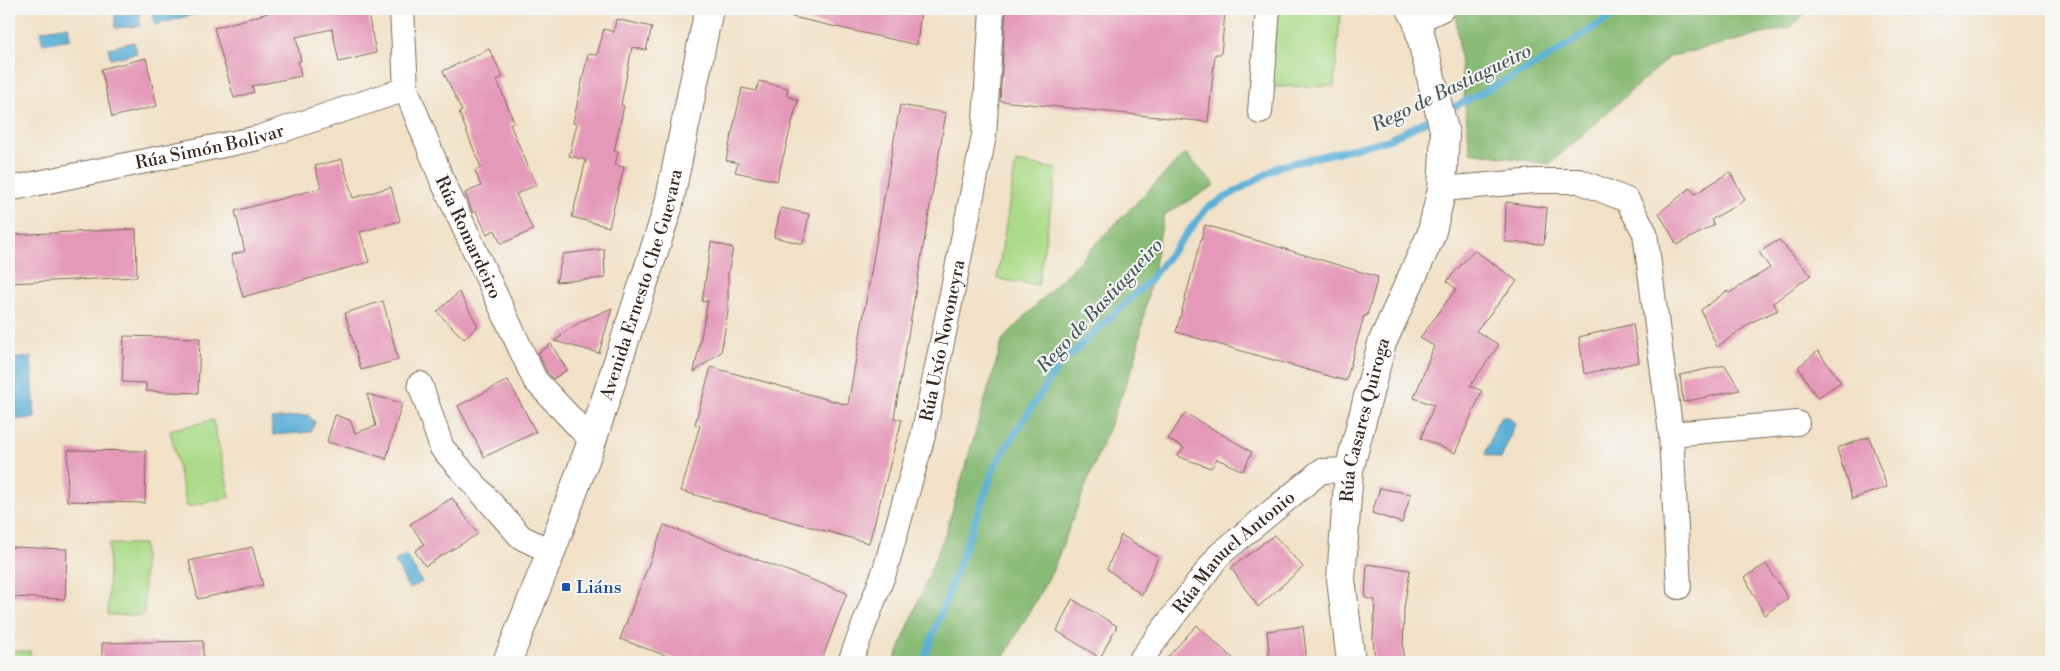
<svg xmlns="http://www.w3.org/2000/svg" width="2060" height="671" font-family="'Libre Bodoni',serif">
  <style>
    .green { fill: #abdb88; stroke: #738253 }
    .forest { fill: #88bb74; stroke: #627249 }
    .water { fill: #5cb0d8; stroke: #4c6d7b }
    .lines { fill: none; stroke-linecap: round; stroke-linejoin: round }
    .stream { stroke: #5cb0d8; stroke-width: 7 }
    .building { fill: #e499b8 }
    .minor-casing { stroke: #7b6a59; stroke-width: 26 }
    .tertiary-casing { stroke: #7b6a59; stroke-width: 30 }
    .secondary-casing { stroke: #7b6a59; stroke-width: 30 }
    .minor { stroke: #fff; stroke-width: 24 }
    .tertiary { stroke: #fff; stroke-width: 28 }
    .secondary { stroke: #fff; stroke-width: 28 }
    .transit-dot { fill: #1a4fb4; stroke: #f6f6f2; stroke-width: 2 }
    .labels { text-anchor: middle; stroke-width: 4; stroke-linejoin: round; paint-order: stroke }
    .street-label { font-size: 18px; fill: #3b2a1e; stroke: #f6f6f2 }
    .transit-label { font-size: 18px; fill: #164399; stroke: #f6f6f2; text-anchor: start }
    .water-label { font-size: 19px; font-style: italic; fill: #47595f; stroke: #f6f6f2 }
  </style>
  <rect width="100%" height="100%" fill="#f6f6f2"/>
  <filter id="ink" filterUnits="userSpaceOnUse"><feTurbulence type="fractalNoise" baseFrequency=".02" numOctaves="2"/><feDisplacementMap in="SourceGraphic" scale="10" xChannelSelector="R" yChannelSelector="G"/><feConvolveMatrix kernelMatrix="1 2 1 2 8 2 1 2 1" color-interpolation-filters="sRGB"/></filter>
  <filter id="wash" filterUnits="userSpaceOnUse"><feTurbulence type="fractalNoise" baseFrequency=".0096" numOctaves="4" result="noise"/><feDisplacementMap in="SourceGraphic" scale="20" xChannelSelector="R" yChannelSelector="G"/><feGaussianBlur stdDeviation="1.12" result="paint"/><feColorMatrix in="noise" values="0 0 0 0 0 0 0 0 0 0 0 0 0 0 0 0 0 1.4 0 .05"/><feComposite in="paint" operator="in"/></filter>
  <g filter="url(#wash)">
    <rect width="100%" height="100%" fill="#f1e1c6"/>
    <g class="green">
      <polygon points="1278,9 1341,9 1334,86 1269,87"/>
      <polygon points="1016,162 1057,169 1038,285 997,279"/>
      <polygon points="213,420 230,497 187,507 170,430"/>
      <polygon points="109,544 144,544 144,615 108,615"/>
      <rect x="9" y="651" width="21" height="11"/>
    </g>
    <g class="forest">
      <polygon points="1455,9 1811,9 1791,27 1669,57 1550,164 1470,152"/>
      <polygon points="1185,153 1215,185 1164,215 1135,361 1052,572 1001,662 894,662 946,532 1003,339"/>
    </g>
    <g class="water">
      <polygon points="151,9 198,9 199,13 155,25"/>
      <polygon points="139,12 140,26 115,28 115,15"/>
      <polygon points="68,26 70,39 43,44 40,31"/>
      <polygon points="134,42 137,53 111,59 108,48"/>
      <polygon points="31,357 35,418 9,420 9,359"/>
      <polygon points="308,415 315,422 311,432 273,435 271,419"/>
      <polygon points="1502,417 1509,417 1515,424 1501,459 1485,454 1497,423"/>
      <polygon points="406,555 422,582 409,589 395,561"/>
    </g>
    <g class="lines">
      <g class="stream">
        <polyline points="1446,111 1536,65 1623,9"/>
        <polyline points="923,662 996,463 1058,367 1149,281 1207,208 1280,166 1388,140 1434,117"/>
      </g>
    </g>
    <g id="blocks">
      <g class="building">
        <polygon points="267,9 367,9 376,53 339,62 332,29 296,37 301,61 298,61 301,76 252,86 254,92 234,98 214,28 268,13"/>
        <polygon points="793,9 921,9 917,45 792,17"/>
        <polygon points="1006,9 1193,9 1225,12 1221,54 1215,54 1208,122 1000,101"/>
        <polygon points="616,19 652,27 646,50 632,47 621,105 624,106 614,151 618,152 615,165 624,167 609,227 572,217 586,160 569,156 577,124 573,123 588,54 597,55 604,29 614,32"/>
        <polygon points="489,49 503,77 497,80 514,122 510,124 536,185 516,194 533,230 501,244 495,230 487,234 476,211 473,213 465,193 481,186 475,171 481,168 459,112 462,111 443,71"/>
        <polygon points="146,58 157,106 112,117 101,69"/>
        <polygon points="759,81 788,88 787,96 798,100 777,181 735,172 738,163 726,160 742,88 756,91"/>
        <polygon points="900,105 946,113 894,418 902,420 869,543 681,491 700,425 695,424 711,367 848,405"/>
        <polygon points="342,159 353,198 391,187 400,221 360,232 369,262 243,297 231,255 245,251 235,211 321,188 315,166"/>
        <polygon points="1730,172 1745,200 1711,220 1714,225 1677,245 1659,213 1690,188 1695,194"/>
        <polygon points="1506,202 1547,208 1544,244 1505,242"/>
        <polygon points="781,208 809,214 803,244 774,237"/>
        <polygon points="1205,225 1378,277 1367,316 1364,316 1346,381 1176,332"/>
        <polygon points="136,229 137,277 9,283 9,235"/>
        <polygon points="1779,240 1811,275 1773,303 1778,310 1752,322 1717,347 1701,310 1727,291 1729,293 1770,268 1759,252"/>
        <polygon points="711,242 733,248 728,274 728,312 721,352 694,372 708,301 702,302"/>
        <polygon points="604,249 605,278 556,282 563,254"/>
        <polygon points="1474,250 1517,281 1476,331 1499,345 1470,386 1482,391 1455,453 1421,438 1434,405 1414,398 1434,346 1420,338 1456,289 1447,281"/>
        <polygon points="459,292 478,326 464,339 437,312"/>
        <polygon points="383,301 398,360 361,370 345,313"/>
        <polygon points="612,308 599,353 554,341 562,336 560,335 582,321"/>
        <polygon points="1633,324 1639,362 1584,374 1579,337"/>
        <polygon points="124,336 200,338 198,393 146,391 146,383 122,382"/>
        <polygon points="551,344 567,370 553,379 547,372 538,353"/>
        <polygon points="1818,351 1841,382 1817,398 1798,367"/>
        <polygon points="1725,365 1740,390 1683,402 1680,375"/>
        <polygon points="508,380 536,432 484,457 458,406"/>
        <polygon points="367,394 402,403 386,460 385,458 327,442 335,415 350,420 355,433 376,426"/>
        <polygon points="1185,413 1252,452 1243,471 1217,459 1211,468 1177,456 1184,448 1168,439"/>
        <polygon points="1869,437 1887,487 1852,499 1837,448"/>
        <polygon points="68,450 146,451 145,503 67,501"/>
        <polygon points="1380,488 1411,494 1402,523 1372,513"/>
        <polygon points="452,498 478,534 425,566 415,551 424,544 410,524"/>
        <polygon points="664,525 847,593 821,662 684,662 620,639"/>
        <polygon points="1121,535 1158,557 1142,595 1107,569"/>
        <polygon points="1274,535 1303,567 1258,607 1231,568"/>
        <polygon points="9,547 67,549 65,599 9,597"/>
        <polygon points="252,547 263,585 198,599 189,561"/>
        <polygon points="1367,564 1410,570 1404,608 1403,662 1375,662 1373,638 1375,600 1365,598"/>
        <polygon points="1766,564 1788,598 1764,615 1745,577"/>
        <polygon points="1072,599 1117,626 1100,658 1057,631"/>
        <polygon points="1197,625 1217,644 1237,662 1163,662"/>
        <polygon points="1303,626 1307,662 1270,662 1267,631"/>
        <polygon points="203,641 203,662 102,662 102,643"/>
      </g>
    </g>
  </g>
  <g filter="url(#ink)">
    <use href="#blocks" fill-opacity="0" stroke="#7b6a59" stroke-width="1"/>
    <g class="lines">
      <g class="minor-casing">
        <g id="minor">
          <path id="s1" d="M402,9L406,89L442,180L535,380L592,441"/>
          <polyline points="1417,21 1442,9"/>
          <polyline points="1260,112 1268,9"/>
          <path id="s2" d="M9,189L258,138L406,89"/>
          <polyline points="1442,189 1535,181 1579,181 1627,200 1645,233 1671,434 1679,587"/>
          <polyline points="420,384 442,448 521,537 551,552"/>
          <polyline points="1671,434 1797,423"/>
          <path id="s3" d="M850,662L885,570L923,436L984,136L992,9"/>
          <path id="s4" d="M1139,662L1219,555L1321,471L1349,470"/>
        </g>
      </g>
      <g class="tertiary-casing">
        <g id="tertiary">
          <path id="s5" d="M1351,662L1341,579L1349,470L1382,343L1431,235L1442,189L1445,134L1417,21L1411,9"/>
        </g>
      </g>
      <g class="secondary-casing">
        <g id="secondary">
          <path id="s6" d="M507,662L551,552L592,441L668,208L709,9"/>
        </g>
      </g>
      <use href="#minor" class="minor"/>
      <use href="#tertiary" class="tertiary"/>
      <use href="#secondary" class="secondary"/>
    </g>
  </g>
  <rect class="transit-dot" x="561" y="582" width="10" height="10" rx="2.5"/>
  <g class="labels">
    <g class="street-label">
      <text dy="6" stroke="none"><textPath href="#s2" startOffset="205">Rúa Simón Bolivar</textPath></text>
      <text dy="6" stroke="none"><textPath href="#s1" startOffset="241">Rúa Romardeiro</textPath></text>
      <text dy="6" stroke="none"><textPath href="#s6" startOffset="401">Avenida Ernesto Che Guevara</textPath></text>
      <text dy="6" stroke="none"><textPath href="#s3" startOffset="335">Rúa Uxío Novoneyra</textPath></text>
      <text dy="6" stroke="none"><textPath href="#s5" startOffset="245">Rúa Casares Quiroga</textPath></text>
      <text dy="6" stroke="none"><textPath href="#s4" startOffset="146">Rúa Manuel Antonio</textPath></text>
    </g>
    <g class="transit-label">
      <text x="576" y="593">Liáns</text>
    </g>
    <g class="water-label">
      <text transform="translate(1451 87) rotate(-26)" y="7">Rego de Bastiagueiro</text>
      <text transform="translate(1099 305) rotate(-47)" y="7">Rego de Bastiagueiro</text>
    </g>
  </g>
  <rect width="2060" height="671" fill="none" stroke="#f6f6f2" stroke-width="30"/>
</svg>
